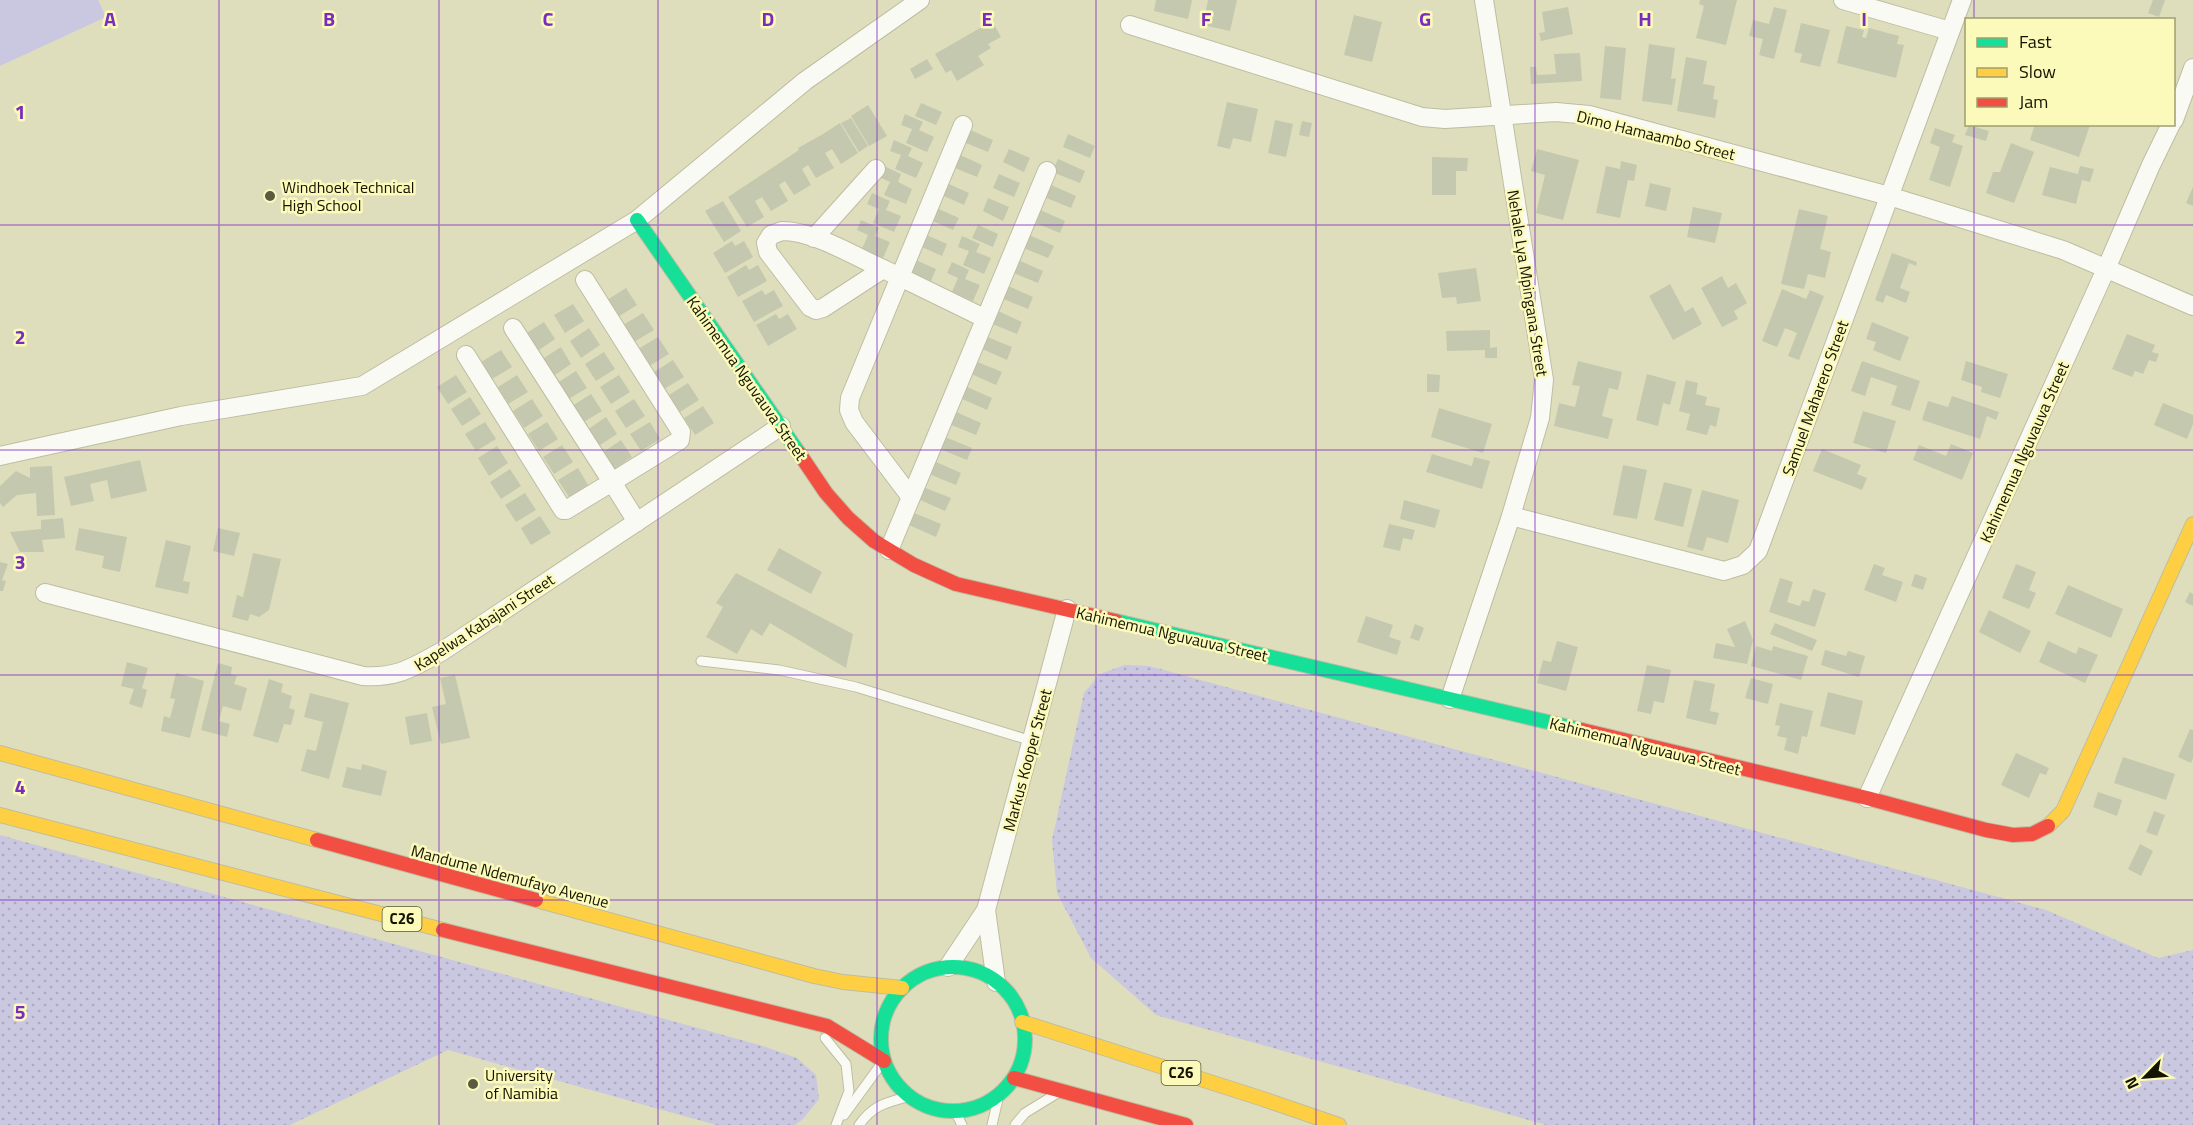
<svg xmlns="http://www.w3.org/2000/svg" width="2193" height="1125" font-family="'Titillium Web',sans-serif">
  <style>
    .grass { fill: url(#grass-dots) }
    .pitch { fill: #cac7e0 }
    .building { fill: #c4c8ae }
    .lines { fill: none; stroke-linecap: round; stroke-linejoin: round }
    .lane-casing { stroke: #bebda2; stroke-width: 11 }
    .street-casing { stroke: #bebda2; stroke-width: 20 }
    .fast-casing { stroke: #bebda2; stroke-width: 16 }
    .slow-casing { stroke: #bebda2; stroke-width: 16 }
    .jam-casing { stroke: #bebda2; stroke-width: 16 }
    .lane { stroke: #fafaf5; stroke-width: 9 }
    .street { stroke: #fafaf5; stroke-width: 18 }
    .fast { stroke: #16e098; stroke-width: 14 }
    .slow { stroke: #ffcf43; stroke-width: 14 }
    .jam { stroke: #f24e42; stroke-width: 14 }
    .grid { fill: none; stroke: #7b2cbf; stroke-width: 1.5; stroke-opacity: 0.55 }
    .poi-dot { fill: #5b5a42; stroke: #fbfaba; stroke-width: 2 }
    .labels { text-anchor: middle; stroke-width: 5; stroke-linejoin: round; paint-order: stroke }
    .shield { fill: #fbfaba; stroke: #595838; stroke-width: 1.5 }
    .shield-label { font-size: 15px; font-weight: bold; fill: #141300 }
    .street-label { font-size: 16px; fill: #141300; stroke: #fbfaba }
    .poi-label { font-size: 16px; fill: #141300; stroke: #fbfaba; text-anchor: start }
    .grid-label { font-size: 20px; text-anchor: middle; font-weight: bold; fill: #7b2cbf; stroke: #fbfaba; stroke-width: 5; stroke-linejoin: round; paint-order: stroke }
  </style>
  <defs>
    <pattern id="grass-dots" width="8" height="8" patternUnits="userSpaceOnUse" patternTransform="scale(1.5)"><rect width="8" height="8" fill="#cac7e0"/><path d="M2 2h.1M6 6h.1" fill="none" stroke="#adaabe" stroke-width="1.8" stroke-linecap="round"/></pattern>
  </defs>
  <rect width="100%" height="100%" fill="#dfdebc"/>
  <g class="grass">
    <polygon points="1125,665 1149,666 2046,910 2158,958 2193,950 2193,1125 1546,1125 1156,1015 1091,958 1057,893 1052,840 1084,693 1100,674"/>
    <polygon points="0,835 763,1046 797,1058 816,1075 819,1099 803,1119 795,1125 716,1125 448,1050 290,1125 0,1125"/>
  </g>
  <polygon class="pitch" points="0,0 98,0 106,17 0,66"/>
  <g class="building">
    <polygon points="1156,0 1192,0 1188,19 1154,11"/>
    <polygon points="1208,0 1237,0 1230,31 1203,25"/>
    <polygon points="1700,0 1737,0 1726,45 1696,38 1704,6 1699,4"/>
    <polygon points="2153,0 2165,0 2159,17 2148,13"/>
    <polygon points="1568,7 1573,34 1541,41 1539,33 1545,32 1542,12"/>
    <polygon points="1774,7 1787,10 1774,59 1759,55 1763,39 1749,36 1753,20 1769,24"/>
    <polygon points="1354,15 1382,22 1372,62 1344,55"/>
    <polygon points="992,21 1001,37 988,44 991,48 978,56 984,65 957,81 951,70 946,73 935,54"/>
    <polygon points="1801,23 1830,30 1820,67 1800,62 1802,54 1794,52"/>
    <polygon points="1846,26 1864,30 1862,37 1866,38 1869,28 1899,36 1897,44 1904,45 1896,78 1837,63"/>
    <polygon points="1649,44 1675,48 1671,79 1676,78 1672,105 1642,101"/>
    <polygon points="1605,46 1626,48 1621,100 1600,98"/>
    <polygon points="1580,53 1582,81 1531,84 1530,67 1536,67 1537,75 1556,74 1554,54"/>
    <polygon points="1686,57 1707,61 1703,84 1715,86 1713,99 1718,100 1715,118 1677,111"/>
    <polygon points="927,59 933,69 915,79 910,69"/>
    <polygon points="1227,102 1258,109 1251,142 1233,138 1230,149 1217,146"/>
    <polygon points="921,103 942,112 936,125 915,116"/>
    <polygon points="868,105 887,136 869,146 851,116"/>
    <polygon points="905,114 923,122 919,130 934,137 927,152 906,143 912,129 901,125"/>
    <polygon points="851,118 868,146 859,152 841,123"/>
    <polygon points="1275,120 1293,124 1286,157 1268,153"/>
    <polygon points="1302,121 1312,123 1309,137 1299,135"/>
    <polygon points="840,123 858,153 841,164 832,149 825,153 834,168 816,178 808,165 802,169 811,185 794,195 785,181 779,185 788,201 771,211 762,197 755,201 764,217 747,227 728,197 799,150 798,148 823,134"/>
    <polygon points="2035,124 2090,125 2079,157 2030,140"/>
    <polygon points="1969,125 1989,131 1986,141 1965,135"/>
    <polygon points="966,128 993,140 988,152 961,141"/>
    <polygon points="1935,128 1955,135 1952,142 1963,146 1950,187 1929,180 1940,147 1930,143"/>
    <polygon points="1068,134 1095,146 1090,158 1063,147"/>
    <polygon points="894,140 912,148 908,156 923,163 916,178 895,169 901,155 890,151"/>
    <polygon points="2011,143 2034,152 2014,203 1986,193 1993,172 2000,172"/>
    <polygon points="1009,149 1030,158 1024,172 1003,162"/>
    <polygon points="1537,149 1579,160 1563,220 1536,213 1545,175 1531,171"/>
    <polygon points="956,153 982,165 977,177 950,166"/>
    <polygon points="1432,157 1468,158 1467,171 1456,171 1456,195 1432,195"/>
    <polygon points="1058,159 1085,171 1080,183 1052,172"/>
    <polygon points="1621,161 1637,165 1634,181 1628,180 1620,218 1596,213 1606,166 1620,169"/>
    <polygon points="884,166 901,174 898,182 912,189 906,204 884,195 890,182 879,177"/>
    <polygon points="2080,166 2094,169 2090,182 2082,180 2076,204 2042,195 2050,167 2078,174"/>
    <polygon points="999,174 1020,183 1014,197 993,188"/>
    <polygon points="942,181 969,193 964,205 937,193"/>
    <polygon points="1650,183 1671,188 1666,211 1645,206"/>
    <polygon points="1049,184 1076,196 1071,208 1044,197"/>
    <polygon points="2193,187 2193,206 2186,203"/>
    <polygon points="872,193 890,201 886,210 901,216 894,232 873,223 879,209 867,204"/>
    <polygon points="988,198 1009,207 1003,221 983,211"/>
    <polygon points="723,201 741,231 724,242 705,211"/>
    <polygon points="932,206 959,218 953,230 926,218"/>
    <polygon points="1693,207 1722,213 1715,243 1687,237"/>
    <polygon points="1038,209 1065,221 1060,233 1033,222"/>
    <polygon points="1799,209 1828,216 1820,249 1831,252 1825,278 1808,274 1804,289 1781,284"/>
    <polygon points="861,220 879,228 875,236 890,242 883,258 862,249 868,235 857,230"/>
    <polygon points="978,225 998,234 993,247 972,238"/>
    <polygon points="920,232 947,244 942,256 915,244"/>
    <polygon points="1027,234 1054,246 1048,258 1021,247"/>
    <polygon points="962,236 980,244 976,252 991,258 984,274 963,265 969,251 958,247"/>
    <polygon points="732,241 735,246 744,241 753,257 725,273 713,253"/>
    <polygon points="1892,253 1917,262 1916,266 1909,263 1900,288 1910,292 1906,303 1886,295 1883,303 1875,300"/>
    <polygon points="909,257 936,269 931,281 904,270"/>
    <polygon points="1016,259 1043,271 1038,283 1011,272"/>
    <polygon points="952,262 969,270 965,279 980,285 973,301 952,292 958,278 947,273"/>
    <polygon points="746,265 749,270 758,265 767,281 738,297 727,277"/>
    <polygon points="1476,268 1481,301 1457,304 1456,297 1442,298 1438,273"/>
    <polygon points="1722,276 1728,288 1736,283 1747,303 1734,311 1738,319 1722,327 1701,288"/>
    <polygon points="1670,284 1685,312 1693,307 1702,324 1673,340 1649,296"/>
    <polygon points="1006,285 1033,297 1028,309 1001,298"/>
    <polygon points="626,288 637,305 618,317 607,300"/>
    <polygon points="1782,289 1806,299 1810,290 1824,296 1799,360 1788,356 1797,333 1785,328 1777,347 1762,341"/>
    <polygon points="762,290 765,295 774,290 783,306 754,322 742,301"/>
    <polygon points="573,304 584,321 565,333 554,315"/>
    <polygon points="996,310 1022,322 1017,334 990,323"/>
    <polygon points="643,313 654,330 634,342 623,325"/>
    <polygon points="776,314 779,319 788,314 797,329 768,346 756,325"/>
    <polygon points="544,322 555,339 536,352 525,334"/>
    <polygon points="1872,322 1909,337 1900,361 1873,350 1876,342 1866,339"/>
    <polygon points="589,328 600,345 581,358 570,341"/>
    <polygon points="1490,330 1490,348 1497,347 1497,358 1485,358 1485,350 1447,351 1446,331"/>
    <polygon points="2127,334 2155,345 2152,352 2159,354 2156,362 2149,360 2143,374 2135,371 2132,377 2112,369"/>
    <polygon points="985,336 1012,347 1007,360 980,348"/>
    <polygon points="658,337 669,354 649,366 638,349"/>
    <polygon points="561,347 571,364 552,377 541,360"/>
    <polygon points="501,350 512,367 492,379 481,362"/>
    <polygon points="604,352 615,369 596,381 585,364"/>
    <polygon points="673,360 684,377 664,389 654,372"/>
    <polygon points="975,361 1002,372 996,385 969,373"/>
    <polygon points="1578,361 1622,372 1618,390 1609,388 1602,416 1613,419 1608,439 1554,426 1559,403 1575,407 1580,386 1572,385"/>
    <polygon points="1862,361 1920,381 1910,411 1891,405 1897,386 1871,377 1865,396 1851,391"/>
    <polygon points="1966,361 2008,374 2000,398 1981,392 1982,387 1961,380"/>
    <polygon points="576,371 587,388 567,400 557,383"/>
    <polygon points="1427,374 1440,375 1439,392 1427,392"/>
    <polygon points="1647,374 1676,382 1670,405 1663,403 1658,426 1636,420"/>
    <polygon points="456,375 467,392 448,404 437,387"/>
    <polygon points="517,375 528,392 508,404 498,387"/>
    <polygon points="619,375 630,392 611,404 600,387"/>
    <polygon points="1686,380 1698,383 1696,394 1707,397 1705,405 1720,408 1716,427 1710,425 1707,435 1686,430 1690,414 1679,411"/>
    <polygon points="688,383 699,400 680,412 669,395"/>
    <polygon points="965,386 992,398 987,410 960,398"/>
    <polygon points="591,394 602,411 582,423 572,406"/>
    <polygon points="1952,396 1999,412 1996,420 1987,416 1980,439 1922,420 1928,401 1948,407"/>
    <polygon points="470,397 481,414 462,426 451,409"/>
    <polygon points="532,399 543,416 524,428 513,411"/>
    <polygon points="634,399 645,416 626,428 615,411"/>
    <polygon points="2163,403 2193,415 2193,424 2187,439 2154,425"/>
    <polygon points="703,406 714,423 695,435 684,418"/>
    <polygon points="1439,408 1492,424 1483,453 1431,437"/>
    <polygon points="954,411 981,423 976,435 949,424"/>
    <polygon points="1863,411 1896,421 1886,453 1853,443"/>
    <polygon points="606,417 617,434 597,447 587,430"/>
    <polygon points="485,422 496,439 476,451 465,434"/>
    <polygon points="547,422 558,439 539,451 528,434"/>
    <polygon points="650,422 660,439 641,451 630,434"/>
    <polygon points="945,437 972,448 967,460 940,449"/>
    <polygon points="621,440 632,457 613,470 602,453"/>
    <polygon points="1951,444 1973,453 1962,480 1913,460 1919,445 1946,456"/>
    <polygon points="562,445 573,462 554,474 543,457"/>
    <polygon points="497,446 508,463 489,476 478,458"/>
    <polygon points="1822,449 1861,465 1857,474 1867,478 1862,490 1813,471"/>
    <polygon points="1432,454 1472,466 1474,457 1490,461 1482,489 1426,472"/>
    <polygon points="140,460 147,491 111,499 107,480 90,484 94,501 71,506 64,477"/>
    <polygon points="934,461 961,473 956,485 929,474"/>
    <polygon points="1623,465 1647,470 1637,519 1613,515"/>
    <polygon points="52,466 55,515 37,516 36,493 17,495 3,507 0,503 0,486 16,471 30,478 30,467"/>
    <polygon points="578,468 588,485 569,497 558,480"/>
    <polygon points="510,469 521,486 501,499 490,482"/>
    <polygon points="1664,482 1692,489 1683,527 1654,520"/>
    <polygon points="923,487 951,498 945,511 918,499"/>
    <polygon points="1702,490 1739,500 1728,543 1707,537 1703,551 1687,547"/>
    <polygon points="525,493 536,510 516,522 505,505"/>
    <polygon points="1404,500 1440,510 1435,528 1400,519"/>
    <polygon points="914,513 941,524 936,537 909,525"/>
    <polygon points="540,516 551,533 531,545 521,528"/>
    <polygon points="63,518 65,538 42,540 44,552 20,552 10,532 41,529 41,520"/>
    <polygon points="1389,524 1415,530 1412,540 1403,538 1400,551 1383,547"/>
    <polygon points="79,528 127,537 120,572 102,568 104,556 75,550"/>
    <polygon points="218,528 240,533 234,556 213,551"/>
    <polygon points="166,540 191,546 183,581 190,582 188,594 155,587"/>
    <polygon points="779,548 822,572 811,594 767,570"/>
    <polygon points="253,553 281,559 269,610 259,617 250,614 248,621 232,617 237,595 243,597"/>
    <polygon points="0,562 8,564 2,580 6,581 3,591 0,591"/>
    <polygon points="1874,564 1885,568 1882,575 1903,582 1896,602 1864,590"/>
    <polygon points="2016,564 2036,572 2029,590 2036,593 2029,609 2002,598"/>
    <polygon points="736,573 853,634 846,668 770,623 762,636 751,629 737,654 706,637 723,607 716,603"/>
    <polygon points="1915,574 1927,578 1923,590 1911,586"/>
    <polygon points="1780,578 1793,582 1787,602 1800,606 1802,600 1809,602 1813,589 1826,593 1815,627 1769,612"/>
    <polygon points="2068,585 2123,609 2111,638 2055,614"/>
    <polygon points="2190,592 2193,594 2193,606 2185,602"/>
    <polygon points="1989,610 2031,631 2020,653 1979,632"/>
    <polygon points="1366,616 1393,625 1389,637 1401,641 1397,655 1357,642"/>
    <polygon points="1745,621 1753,640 1747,664 1713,658 1716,643 1735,647 1727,629"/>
    <polygon points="1775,623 1817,640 1812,651 1770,634"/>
    <polygon points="1415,624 1424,628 1419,641 1410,638"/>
    <polygon points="1557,641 1578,647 1566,691 1537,683 1543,660 1551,662"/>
    <polygon points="2048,641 2076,654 2079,647 2098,655 2085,683 2039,662"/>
    <polygon points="1756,646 1772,651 1773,646 1808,656 1801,680 1751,666"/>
    <polygon points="1825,650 1846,656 1848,651 1865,656 1859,677 1821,665"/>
    <polygon points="127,662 148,668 142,688 147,690 142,708 129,704 134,689 121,686"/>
    <polygon points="218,663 232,667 231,674 237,676 234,684 247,688 241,711 223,706 219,721 230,724 227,737 201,730"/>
    <polygon points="1647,665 1671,670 1664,703 1654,701 1651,714 1637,711"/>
    <polygon points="176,673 204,681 190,738 161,731 164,716 170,718 175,699 170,698"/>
    <polygon points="455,675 470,738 441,744 432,707 446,704 440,678"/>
    <polygon points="1751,678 1773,684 1768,704 1745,698"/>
    <polygon points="269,679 283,684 281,692 292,696 289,708 295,710 291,725 284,724 278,743 253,736"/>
    <polygon points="1694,680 1715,684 1710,711 1719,713 1716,725 1686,718"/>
    <polygon points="1828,692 1863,701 1855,735 1820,726"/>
    <polygon points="310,693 349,703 329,779 301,771 307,749 316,751 323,722 304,717"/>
    <polygon points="1780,703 1813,711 1807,737 1802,736 1798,754 1784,750 1787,738 1777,736 1780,726 1775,725"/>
    <polygon points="427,713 432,741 410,745 405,717"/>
    <polygon points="2190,729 2193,730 2193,758 2191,763 2178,757"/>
    <polygon points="2016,753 2049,768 2046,775 2040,773 2029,798 2001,785"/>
    <polygon points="2123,757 2175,774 2166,800 2114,783"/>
    <polygon points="362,764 387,771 381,796 342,787 347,767 361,770"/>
    <polygon points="2098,792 2122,800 2117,816 2093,807"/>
    <polygon points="2154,811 2165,815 2157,836 2146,832"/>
    <polygon points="2140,844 2153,851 2141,876 2128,869"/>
  </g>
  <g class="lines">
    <g class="lane-casing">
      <g id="lane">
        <polyline points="701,661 779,670 856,687 1032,741"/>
        <polyline points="825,1038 846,1064 849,1091 836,1125"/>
        <polyline points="955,1111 962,1125"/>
        <polyline points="844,1115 882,1063"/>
        <path d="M859,1125C874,1104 886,1103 910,1096"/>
        <polyline points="992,1125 999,1095"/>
        <polyline points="1015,1125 1025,1113 1056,1094"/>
      </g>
    </g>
    <g class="street-casing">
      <g id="street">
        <polyline points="1843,0 1950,31"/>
        <polyline points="1130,25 1422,117 1445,119 1556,112 1589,115 1889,196 2063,250 2193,306"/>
        <polyline points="2174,120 2193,68"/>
        <polyline points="963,125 900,277 984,318"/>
        <path d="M782,231C814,231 854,256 883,269L823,308L816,310L810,307L768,252L766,243L771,235Z"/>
        <polyline points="814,238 876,169"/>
        <polyline points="883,269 900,277 850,398 849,410 854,422 910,496"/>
        <polyline points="585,280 681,432 680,440 612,482 637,522"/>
        <polyline points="466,355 563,510 566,510 612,482 513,328"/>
        <polyline points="0,456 181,416 362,386 637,220 805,81 920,0"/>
        <polyline points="1511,516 1724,571 1743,565 1758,551 1962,0"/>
        <polyline points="889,550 1047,171"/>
        <path d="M45,593L363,676C398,678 411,668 441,652L781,426"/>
        <polyline points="1450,699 1511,516 1540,418 1544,380 1484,0"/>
        <polyline points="1867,798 2106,269 2151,165 2171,124"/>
        <polyline points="986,910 996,982"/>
        <polyline points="948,967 986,910 1067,609"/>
      </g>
    </g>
    <g class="fast-casing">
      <g id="fast">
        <polyline points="637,220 799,453"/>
        <polyline points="1116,621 1582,730"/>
        <circle cx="953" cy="1039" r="72"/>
      </g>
    </g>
    <g class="slow-casing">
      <g id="slow">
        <polyline points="0,753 317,840"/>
        <polyline points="0,815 443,930"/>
        <polyline points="2048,826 2063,811 2193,524"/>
        <polyline points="536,900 814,976 843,982 902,988"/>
        <polyline points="1022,1022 1260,1098 1339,1125"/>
      </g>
    </g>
    <g class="jam-casing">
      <g id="jam">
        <polyline points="799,453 826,493 848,518 874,541 914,565 956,584 1116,621"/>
        <polyline points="1582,730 1867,798 1986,830 2013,835 2032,834 2048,826"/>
        <polyline points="317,840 536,900"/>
        <polyline points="443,930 827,1026 884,1061"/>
        <polyline points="1014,1078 1186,1125"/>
      </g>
    </g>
    <use href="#lane" class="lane"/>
    <use href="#street" class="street"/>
    <use href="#fast" class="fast"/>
    <use href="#slow" class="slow"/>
    <use href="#jam" class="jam"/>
  </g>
  <path class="grid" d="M219,0V1125M439,0V1125M658,0V1125M877,0V1125M1096,0V1125M1316,0V1125M1535,0V1125M1754,0V1125M1974,0V20M1974,124V1125M0,225H2193M0,450H2193M0,675H2193M0,900H2193"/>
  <g class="poi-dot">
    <circle cx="270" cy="196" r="6"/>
    <circle cx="473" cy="1084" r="6"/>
  </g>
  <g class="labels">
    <g class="shield">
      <rect x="382.5" y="907" width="39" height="24" rx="4.5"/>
      <rect x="1161.5" y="1061" width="39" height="24" rx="4.5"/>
    </g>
    <g class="shield-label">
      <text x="402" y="924">C26</text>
      <text x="1181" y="1078">C26</text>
    </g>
    <g class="street-label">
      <text transform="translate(1656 135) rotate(14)" y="6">Dimo Hamaambo Street</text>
      <text transform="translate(1528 283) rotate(81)" y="6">Nehale Lya Mpingana Street</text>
      <text transform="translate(747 378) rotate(55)" y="6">Kahimemua Nguvauva Street</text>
      <text transform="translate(1815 398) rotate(-70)" y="6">Samuel Maharero Street</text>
      <text transform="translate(2024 452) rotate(-66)" y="6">Kahimemua Nguvauva Street</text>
      <text transform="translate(484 622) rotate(-33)" y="6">Kapelwa Kabajani Street</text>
      <text transform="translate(1172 634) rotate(13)" y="6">Kahimemua Nguvauva Street</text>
      <text transform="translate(1645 746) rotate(14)" y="6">Kahimemua Nguvauva Street</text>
      <text transform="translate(1027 760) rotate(-75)" y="6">Markus Kooper Street</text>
      <text transform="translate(510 876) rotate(15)" y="6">Mandume Ndemufayo Avenue</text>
    </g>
    <g class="poi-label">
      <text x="282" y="193">Windhoek Technical<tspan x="282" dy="18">High School</tspan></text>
      <text x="485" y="1081">University<tspan x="485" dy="18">of Namibia</tspan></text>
    </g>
  </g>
  <g class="grid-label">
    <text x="110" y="26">A</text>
    <text x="329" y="26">B</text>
    <text x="548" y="26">C</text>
    <text x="768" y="26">D</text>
    <text x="987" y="26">E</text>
    <text x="1206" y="26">F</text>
    <text x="1425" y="26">G</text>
    <text x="1645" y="26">H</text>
    <text x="1864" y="26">I</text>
    <text x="20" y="119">1</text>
    <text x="20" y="344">2</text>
    <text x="20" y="569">3</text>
    <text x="20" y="794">4</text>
    <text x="20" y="1019">5</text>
  </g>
  <rect x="1965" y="18" width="210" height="108" fill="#fbfaba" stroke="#9f9e70" stroke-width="1.5"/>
  <rect x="1977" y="38" width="30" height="9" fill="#16e098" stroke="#9f9e70" stroke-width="1.5"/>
  <text x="2019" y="48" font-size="18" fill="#141300">Fast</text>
  <rect x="1977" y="68" width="30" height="9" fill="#ffcf43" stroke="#9f9e70" stroke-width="1.5"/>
  <text x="2019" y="78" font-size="18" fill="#141300">Slow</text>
  <rect x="1977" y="98" width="30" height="9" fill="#f24e42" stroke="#9f9e70" stroke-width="1.5"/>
  <text x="2019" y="108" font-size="18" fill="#141300">Jam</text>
  <g transform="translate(2145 1077) rotate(245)" stroke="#fbfaba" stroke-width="4.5" paint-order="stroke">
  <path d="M0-4.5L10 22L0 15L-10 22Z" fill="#141300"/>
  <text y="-9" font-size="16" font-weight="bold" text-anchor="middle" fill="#141300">N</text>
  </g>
</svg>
